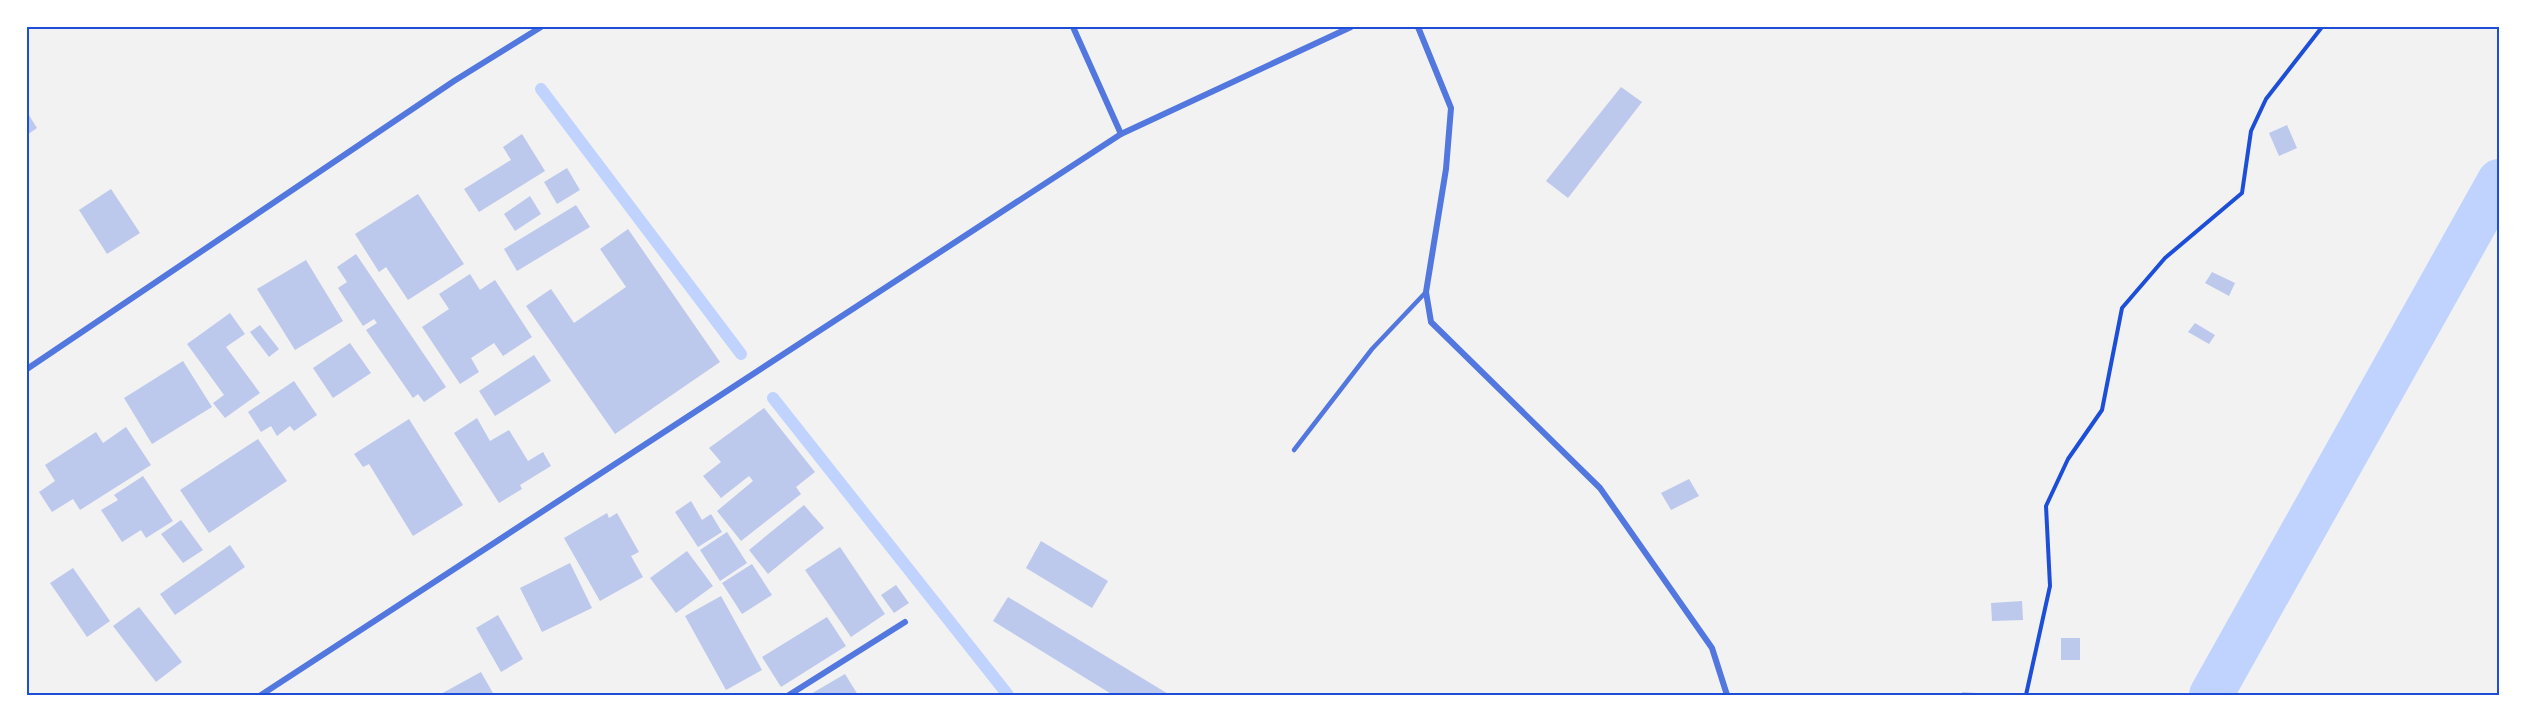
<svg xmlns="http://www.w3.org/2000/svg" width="2526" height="722" font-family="'IBM Plex Sans',sans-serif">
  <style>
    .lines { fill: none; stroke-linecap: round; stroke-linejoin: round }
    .stream { stroke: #bfd3fe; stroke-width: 12 }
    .canal { stroke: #bfd3fe; stroke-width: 44 }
    .building { fill: #bdc9ec }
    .path { stroke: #1d4ed8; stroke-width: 4 }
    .service { stroke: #5277de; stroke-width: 4.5 }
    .minor { stroke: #5277de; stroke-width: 6 }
    .neatline { fill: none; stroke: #1d4ed8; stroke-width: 2 }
  </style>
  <rect width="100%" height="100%" fill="#f2f2f2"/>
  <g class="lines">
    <g class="stream">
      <polyline points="541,89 741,354"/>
      <polyline points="773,398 1008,695"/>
    </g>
    <polyline class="canal" points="2211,695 2499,181"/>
  </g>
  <g class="building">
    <polygon points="1621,87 1642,102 1568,198 1546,181"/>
    <polygon points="27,112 37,128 27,135"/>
    <polygon points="2287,125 2297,148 2279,156 2269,133"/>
    <polygon points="522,134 545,171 479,212 464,189 511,160 503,147"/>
    <polygon points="567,168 580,190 557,204 544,182"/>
    <polygon points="111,189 140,233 107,254 79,210"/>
    <polygon points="418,194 464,264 408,300 386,267 379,272 355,234"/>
    <polygon points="530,196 541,214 515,231 504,214"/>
    <polygon points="576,205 590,227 517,271 504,249"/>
    <polygon points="628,229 720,362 615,434 526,306 551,289 574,323 626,287 600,249"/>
    <polygon points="356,254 446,387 424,402 418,394 413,398 366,330 377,323 374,319 363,326 338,288 347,282 337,267"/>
    <polygon points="306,260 343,321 295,350 257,289"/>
    <polygon points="2212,272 2235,283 2229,296 2205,283"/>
    <polygon points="470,274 480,290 495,280 532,337 503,356 494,343 471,358 479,372 460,384 422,327 449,309 439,294"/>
    <polygon points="230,313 245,334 226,347 260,393 225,418 213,403 224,395 187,344"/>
    <polygon points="2195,323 2215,335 2209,344 2188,332"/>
    <polygon points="260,325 279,349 269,357 250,332"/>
    <polygon points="350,343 371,373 333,398 313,368"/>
    <polygon points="534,355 551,381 495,416 479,391"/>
    <polygon points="183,361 212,407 152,444 124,398"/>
    <polygon points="294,381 317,415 294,431 290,426 277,436 271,426 261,432 248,412"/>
    <polygon points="764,408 815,472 796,487 801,494 741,541 717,511 753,481 749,476 721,498 703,476 721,462 709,448"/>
    <polygon points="477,418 490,441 509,430 528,461 543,452 551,466 520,485 522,489 499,503 454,433"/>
    <polygon points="409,419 463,505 413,536 369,464 363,467 354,454"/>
    <polygon points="126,427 151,465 80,510 73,499 52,512 39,492 55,481 45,465 96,432 103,443"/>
    <polygon points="258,439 287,481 209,533 180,490"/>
    <polygon points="143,476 173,521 146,538 141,530 122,542 101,510 118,500 114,495"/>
    <polygon points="1689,479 1699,496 1671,510 1661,493"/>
    <polygon points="691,501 702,520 711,514 722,532 698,547 675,512"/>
    <polygon points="804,505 824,528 768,574 749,550"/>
    <polygon points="607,513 609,518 617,513 639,552 631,556 643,577 600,601 564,538"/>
    <polygon points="181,520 203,550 183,563 161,534"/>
    <polygon points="727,532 747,563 720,581 700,550"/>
    <polygon points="1041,541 1108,581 1092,608 1026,568"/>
    <polygon points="230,545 245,567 175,615 160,594"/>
    <polygon points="840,547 885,614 851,637 805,570"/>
    <polygon points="687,551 713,586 676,613 650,578"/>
    <polygon points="570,563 592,608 542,632 520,588"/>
    <polygon points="752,564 772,595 742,614 722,583"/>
    <polygon points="73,568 110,621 87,637 50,583"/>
    <polygon points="896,585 909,603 894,613 881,595"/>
    <polygon points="721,596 762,670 726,690 685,616"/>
    <polygon points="1008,597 1104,655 1170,695 1113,695 993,621"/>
    <polygon points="2022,601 2023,620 1992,621 1991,603"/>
    <polygon points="139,607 182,662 156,682 113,626"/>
    <polygon points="498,615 523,659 501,672 476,628"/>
    <polygon points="827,617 846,646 781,687 762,657"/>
    <rect x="2061" y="638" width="19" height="22"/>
    <polygon points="481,672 494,695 439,695"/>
    <polygon points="845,674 858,695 809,695"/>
    <polygon points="1962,692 1978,693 1978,695 1962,695"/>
  </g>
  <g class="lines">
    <polyline class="path" points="2026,695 2050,586 2046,506 2068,459 2102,410 2122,308 2165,258 2242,193 2251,131 2266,99 2322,27"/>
    <polyline class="service" points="1294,450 1372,349 1426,292"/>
    <g class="minor">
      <polyline points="1073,27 1121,134"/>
      <polyline points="1418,27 1451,108 1446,169 1426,292 1431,322 1600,488 1712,648 1727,695"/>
      <polyline points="27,369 454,81 541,27"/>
      <polyline points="261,695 1121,134 1351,27"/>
      <polyline points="789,695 905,622"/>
    </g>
  </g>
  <rect width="2526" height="722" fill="none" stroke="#ffffff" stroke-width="57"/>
  <rect x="28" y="28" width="2470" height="666" class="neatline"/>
</svg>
